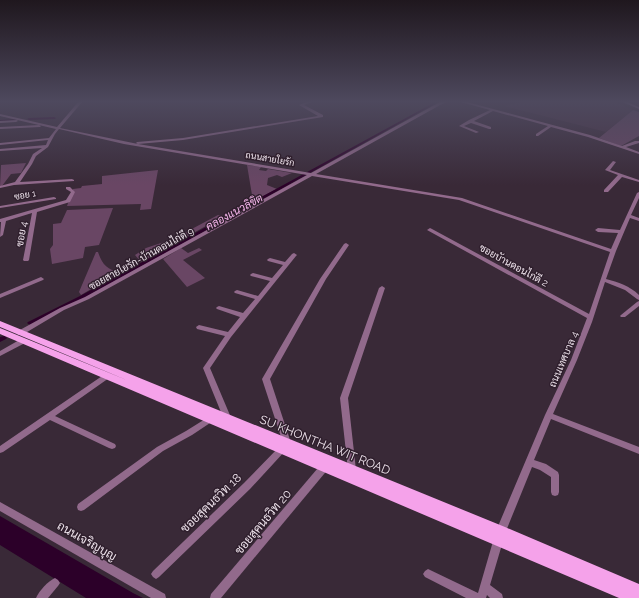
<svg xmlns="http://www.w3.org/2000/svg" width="639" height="598" font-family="Raleway,Sarabun,sans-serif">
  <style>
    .built { fill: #453042 }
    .green { fill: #694664 }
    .water { fill: #2c0029 }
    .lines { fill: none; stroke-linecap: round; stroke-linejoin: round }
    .canal { fill: #2c0029; fill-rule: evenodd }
    .minor { fill: #926a8c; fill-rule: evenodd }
    .major { fill: #f5a2ea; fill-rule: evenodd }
    .labels { text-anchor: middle; stroke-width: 3; stroke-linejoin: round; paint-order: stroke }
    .far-street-label { font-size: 9px; fill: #eee3ec; stroke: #2f1f2d }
    .street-label { font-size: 10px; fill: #eee3ec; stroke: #2f1f2d }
    .water-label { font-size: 11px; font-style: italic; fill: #f7b7ed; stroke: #2f1f2d }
    .near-street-label { font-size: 12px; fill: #eee3ec; stroke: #2f1f2d }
  </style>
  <rect width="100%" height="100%" fill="#392937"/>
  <polygon class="built" points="526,101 613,101 633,110 606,132 504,106"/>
  <g class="green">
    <polygon points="633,110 639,112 639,136 621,146 599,138"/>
    <polygon points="26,163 21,173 11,174 2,186 0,186 1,165"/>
    <polygon points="247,165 261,167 259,170 266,171 268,169 292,173 282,177 277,175 268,178 267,185 277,189 253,201"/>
    <polygon points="158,170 151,209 140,210 141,204 67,206 73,189 81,188 82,186 102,184 102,176"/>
    <polygon points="113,208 99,245 85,247 83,258 52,264 50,249 53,245 53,224 61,223 67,210"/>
    <polygon points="218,215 224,216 141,262 135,255 146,248 173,239"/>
    <polygon points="181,248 188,253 199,248 202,250 183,260 205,278 187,287 163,259"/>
    <path d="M96,252H98C102,264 107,270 120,272L81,295L79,292Z"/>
  </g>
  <polygon class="water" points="0,516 133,593 143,598 86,598 0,545"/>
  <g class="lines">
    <g class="canal">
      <polygon points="437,101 440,101 84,298 30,325 27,323 28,322 80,296"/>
      <polygon points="54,117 56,118 55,119 29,120 27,119 29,118"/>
      <polygon points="16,119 17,120 15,121 0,122 0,120"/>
      <polygon points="4,336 6,337 7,338 6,339 0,342 0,337"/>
    </g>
    <g class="minor">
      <path d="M79,101H83L60,128L138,144L136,143L137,142L183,138L318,116L299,105L309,101H314L304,105L323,115V117L183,140L138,144L311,173L440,102L449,101L442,104L316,174L462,198L611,249L618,233L598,232L595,230L598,228L620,230L637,193L639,192V198L631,215L639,218V221L630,218L616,251L606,279C618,282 630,286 639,295V300L637,299L625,290L605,282L592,322L577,360L553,414L639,447V454L551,419L534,460L546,464L558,472L559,475V492L558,495L555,496L552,495L551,492V477L540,470L532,467L506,531L490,585L502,594L503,598H490L487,595L486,598H466L425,577L423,574L425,571L428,569L478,593L496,531L545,415L571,360L587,318L427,230L430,228L432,229L589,314L610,252L459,200L312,176L89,299L64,310L22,335H18L17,333L18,331L60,308L85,297L307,175L124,144L59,129L55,134L48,147L36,156L32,164L20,182L72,179L74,180V181L14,185L0,188V186L15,182L28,164L33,154L42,148L0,151V149L46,145L48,140L0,145V143L49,138L56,129L0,116V114L57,127Z"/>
      <polygon points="457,101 463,101 590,135 622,146 635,141 639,141 639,143 626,147 639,152 639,154 588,137 551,127 538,136 536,136 536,134 548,126 493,111 474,121 491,127 491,129 489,129 471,123 464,126 479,132 476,133 459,126 469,120 490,110"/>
      <polygon points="620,101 625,101 639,107 639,109"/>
      <polygon points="17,120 18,121 16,122 0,123 0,121"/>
      <polygon points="39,125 41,126 40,127 0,129 0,127"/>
      <polygon points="613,161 616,162 610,170 639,180 639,182 622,177 608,192 604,192 604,190 618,175 605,170"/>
      <polygon points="66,187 70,187 75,192 70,202 37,212 29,260 28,261 24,261 23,260 32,213 6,221 3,235 0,237 1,222 0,222 0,219 66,200 71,192 66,189"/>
      <polygon points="54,197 56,198 56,199 0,208 0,206"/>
      <polygon points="346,243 349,245 326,279 270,379 291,443 290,445 287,446 284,445 283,443 262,379 320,279 344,244"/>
      <polygon points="294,253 297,255 296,256 231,337 210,368 232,420 231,422 228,423 225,422 203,368 225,336 197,329 196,327 199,325 228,332 240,317 217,309 216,308 217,307 219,306 243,313 255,299 235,293 234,292 235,291 237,290 258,296 270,281 251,276 250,275 251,274 253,273 272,278 283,265 268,261 267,260 268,259 270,258 285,262 292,254"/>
      <polygon points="41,277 44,279 43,280 0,298 0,294"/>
      <polygon points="382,286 385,288 348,398 356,470 355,473 352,474 349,473 348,470 340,398 379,288"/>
      <polygon points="639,301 639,306 625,317 621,317 620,316 621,315 637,302"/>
      <polygon points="21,339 25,339 26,341 25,343 0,356 0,351"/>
      <polygon points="107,373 109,374 111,376 109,378 55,416 115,444 116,446 115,448 112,449 109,448 50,420 3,452 0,453 0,446 105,374"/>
      <polygon points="210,416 213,417 214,419 213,421 192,435 163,451 84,510 81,511 78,510 77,507 78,504 157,447 186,431"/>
      <polygon points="282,446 285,447 286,449 285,451 250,489 159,577 156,579 153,577 151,574 153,571 244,483 279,447"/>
      <polygon points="326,461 329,462 330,465 329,468 221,598 210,598 211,594 323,462"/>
      <polygon points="0,502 165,594 166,598 151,598 0,511"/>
      <path d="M55,578L58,580L60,583L58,586L48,598H36C39,591 48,581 55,578Z"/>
    </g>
    <polygon class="major" points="0,321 505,527 639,584 639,598 619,598 0,334 0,328 129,381 0,327"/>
  </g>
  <linearGradient id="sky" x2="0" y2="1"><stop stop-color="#1f171e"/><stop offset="0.55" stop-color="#4e495e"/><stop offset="1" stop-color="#4e495e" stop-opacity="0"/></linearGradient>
  <rect width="639" height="185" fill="url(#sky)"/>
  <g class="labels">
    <g class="far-street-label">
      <text transform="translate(270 159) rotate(10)" y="3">ถนนสายใยรัก</text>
      <text transform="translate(25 195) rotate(-10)" y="3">ซอย 1</text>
    </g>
    <g class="street-label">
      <text transform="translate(21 234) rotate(-80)" y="4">ซอย 4</text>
      <text transform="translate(141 258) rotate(-29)" y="4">ซอยสายใยรัก-บ้านดอนไก่ดี 9</text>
      <text transform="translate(514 265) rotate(29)" y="4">ซอยบัานดอนไก่ดี 2</text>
      <text transform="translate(563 359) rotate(-67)" y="4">ถนนเทศบาล 4</text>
    </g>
    <g class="water-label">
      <text transform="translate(234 212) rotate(-29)" y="4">คลองแนวลิขิต</text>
    </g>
    <g class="near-street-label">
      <text transform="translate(325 445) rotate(22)" y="4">SU KHONTHA WIT ROAD</text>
      <text transform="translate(211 503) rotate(-44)" y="4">ซอยสุคนธวิท 18</text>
      <text transform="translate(263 522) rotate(-50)" y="4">ซอยสุคนธวิท 20</text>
      <text transform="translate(87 541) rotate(30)" y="4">ถนนเจริญบุญ</text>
    </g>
  </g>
</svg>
